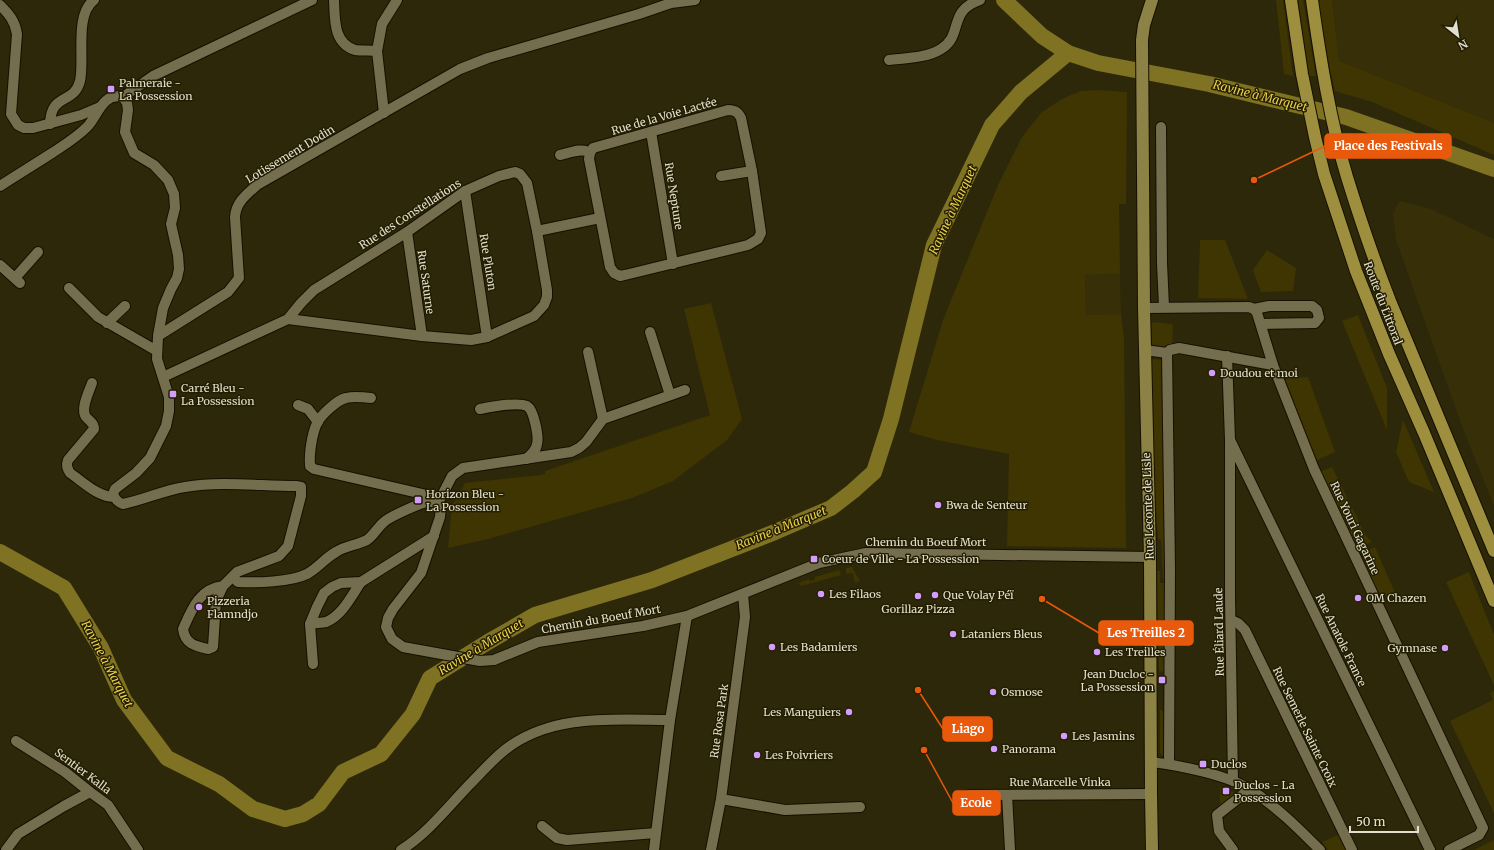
<svg xmlns="http://www.w3.org/2000/svg" width="1494" height="850" font-family="Merriweather,serif">
  <style>
    .built { fill: #372f08 }
    .green { fill: #3e3503 }
    .lines { fill: none; stroke-linecap: round; stroke-linejoin: round }
    .river { stroke: #807223; stroke-width: 16 }
    .street-casing { stroke: #161000; stroke-width: 12 }
    .primary-casing { stroke: #161000; stroke-width: 14 }
    .highway-casing { stroke: #161000; stroke-width: 14 }
    .street { stroke: #746e4f; stroke-width: 10 }
    .primary { stroke: #8d8245; stroke-width: 12 }
    .highway { stroke: #9e8f3f; stroke-width: 12 }
    .poi-dot { fill: #d29dfd; stroke: #231e01; stroke-width: 1.5 }
    .labels { text-anchor: middle; stroke-width: 3; stroke-linejoin: round; paint-order: stroke }
    .poi-label { font-size: 11px; fill: #e2dfce; stroke: #231e01; text-anchor: start }
    .street-label { font-size: 11px; fill: #e2dfce; stroke: #231e01 }
    .water-label { font-size: 12px; font-style: italic; fill: #ead149; stroke: #231e01 }
    .leader { fill: none; stroke: #e8590c; stroke-width: 1.5 }
    .callout-dot { fill: #e8590c; stroke: #231e01; stroke-width: 1.5 }
    .callout { fill: #e8590c; stroke: #e8590c; stroke-width: 1.5 }
    .callout-label { font-size: 12px; text-anchor: middle; font-weight: bold; fill: #fff }
  </style>
  <rect width="100%" height="100%" fill="#2d2809"/>
  <g class="built">
    <polygon points="1332,0 1494,0 1494,123 1339,61"/>
    <polygon points="1400,201 1431,209 1494,239 1494,506 1463,429 1396,240 1393,213"/>
    <polygon points="1120,274 1121,314 1086,316 1085,275"/>
  </g>
  <g class="green">
    <polygon points="1276,0 1283,0 1293,76 1284,74"/>
    <polygon points="1298,0 1303,0 1316,76 1309,76"/>
    <polygon points="1318,0 1332,0 1339,61 1494,123 1494,155 1372,102 1335,91 1328,61"/>
    <polygon points="1098,90 1127,92 1126,204 1119,204 1120,274 1085,275 1086,315 1121,314 1124,339 1126,548 1007,546 1009,454 937,440 909,432 943,320 998,185 1022,137 1041,113 1060,100 1080,91"/>
    <polygon points="1200,240 1225,240 1248,299 1198,298"/>
    <polygon points="1267,250 1296,268 1293,291 1261,292 1253,270"/>
    <polygon points="711,303 742,419 727,440 673,481 632,498 488,539 448,548 452,506 465,483 540,475 545,474 545,471 710,415 684,309"/>
    <polygon points="1358,315 1387,388 1387,430 1342,321"/>
    <polygon points="1151,322 1173,324 1172,347 1164,349 1154,346 1152,344"/>
    <polygon points="1152,359 1163,360 1167,579 1163,579 1161,539 1158,539 1152,446"/>
    <polygon points="1308,377 1335,452 1315,461 1284,384 1287,378"/>
    <polygon points="1403,420 1434,492 1409,482 1396,452"/>
    <polygon points="1332,467 1366,536 1372,542 1354,549 1319,472"/>
    <polygon points="1375,547 1396,595 1377,597 1357,556"/>
    <polygon points="852,567 860,581 855,583 853,573 846,574 846,568"/>
    <polygon points="839,570 841,575 801,586 799,583 809,579 810,581 815,580 815,577"/>
    <polygon points="1157,571 1160,571 1160,583 1166,583 1167,704 1164,704 1164,672 1159,671"/>
    <polygon points="1469,572 1494,635 1494,685 1446,582"/>
    <polygon points="1494,691 1494,813 1450,721 1493,700 1490,693"/>
    <path d="M1160,710H1162C1169,724 1167,741 1167,756H1162L1160,753Z"/>
    <polygon points="1220,787 1238,794 1220,808"/>
    <polygon points="1340,834 1348,850 1328,850 1322,842"/>
    <polygon points="1494,840 1494,850 1474,850"/>
  </g>
  <g class="lines">
    <g class="river">
      <polyline points="1004,0 1042,36 1068,53"/>
      <polyline points="0,552 64,588 101,648 124,700 167,758 219,784 253,809 285,819 303,814 319,804 343,772 381,754 413,714 430,678 488,642 535,615 652,580 775,532 831,508 853,491 874,472 891,419 934,245 992,125 1021,92 1068,53 1098,63 1209,84 1346,117 1494,169"/>
    </g>
    <g class="street-casing">
      <g id="street">
        <path d="M334,0C335,19 333,43 355,50C362,51 370,50 377,51"/>
        <path d="M0,5C9,14 15,21 17,34L11,114L18,125L24,128H33L81,115L100,107"/>
        <path d="M889,60C906,58 927,58 941,49C964,35 947,11 980,0"/>
        <polyline points="123,97 153,76 312,0"/>
        <path d="M728,110C735,110 738,112 741,118L752,171L761,233L758,239L748,245L629,274L620,276L614,273L610,267L589,159L590,153L593,148Z"/>
        <polyline points="384,113 377,51 382,24 397,0"/>
        <path d="M50,124C51,92 74,105 80,81C85,59 74,15 94,0"/>
        <polyline points="1161,127 1162,263 1164,307"/>
        <polyline points="651,132 673,264"/>
        <path d="M560,155C569,153 583,147 590,153"/>
        <polyline points="721,176 752,171"/>
        <path d="M0,186C17,175 35,164 52,153C64,145 76,138 87,127C98,116 102,92 123,97L127,103L128,110L125,132L134,153L154,165L168,180L174,194L175,208L171,224L178,255L179,269L177,278L171,289L163,308L158,336L157,359L169,397V411L166,426L150,458L136,473L115,489L113,494C115,499 117,502 123,504C144,500 164,490 185,487C222,481 259,486 296,486L301,487V496L288,546L279,556L237,572L223,586L216,601L213,647L208,649C195,646 185,644 183,629C192,609 199,589 223,586"/>
        <polyline points="465,191 487,337"/>
        <polyline points="537,231 600,218"/>
        <polyline points="407,232 422,336"/>
        <polyline points="0,265 20,283"/>
        <polyline points="15,278 38,252"/>
        <polyline points="69,288 98,317 157,351"/>
        <polyline points="1144,308 1249,307 1254,309 1257,313 1273,365 1314,469 1483,828 1479,835 1449,850"/>
        <polyline points="1254,309 1269,306 1312,306 1317,310 1319,318 1315,323 1261,324"/>
        <polyline points="107,323 125,306"/>
        <polyline points="650,332 670,395"/>
        <path d="M158,336L228,292L239,278L235,217C236,202 246,195 257,185L460,69L488,58L639,14L671,3L695,0"/>
        <polyline points="1145,350 1167,353 1170,350 1179,348 1273,365"/>
        <polyline points="588,352 603,419"/>
        <polyline points="1167,353 1170,568 1169,764"/>
        <polyline points="1227,356 1230,440 1230,597 1233,781"/>
        <polyline points="163,377 288,319 301,303 314,290 407,232 465,191 499,176 515,172 520,174 527,183 537,231 547,290 547,297 544,305 534,316 487,337 471,340 422,336 288,319"/>
        <path d="M92,383C89,392 80,409 86,417C90,422 94,422 94,429L68,460C66,465 67,468 70,473C83,482 98,497 114,497"/>
        <path d="M371,398C363,397 354,396 346,398C337,400 321,415 317,423C312,434 309,453 310,466L314,469L440,498"/>
        <polyline points="298,405 308,409 318,422"/>
        <path d="M480,409C490,407 518,402 527,406C534,410 539,437 537,444C536,451 531,455 526,459"/>
        <polyline points="1230,440 1430,850"/>
        <polyline points="438,503 452,476 463,468 571,452 579,448 586,442 603,419 685,390"/>
        <path d="M233,577L238,582C256,583 291,582 307,574C318,568 325,558 336,552C345,546 357,545 367,540C374,535 377,528 384,522C389,517 420,503 427,502C432,501 437,503 441,507L440,517L421,573L393,609L388,618L386,627L392,639L403,647L480,661L494,660L538,642L643,626L687,616L819,563L866,553L1150,557"/>
        <polyline points="1231,620 1238,623 1245,630 1352,850"/>
        <path d="M310,624C315,623 321,623 326,622C342,616 352,595 361,582"/>
        <polyline points="313,664 310,624 317,607 324,593 332,587 341,583 361,582 434,536"/>
        <polyline points="16,741 65,772 90,792 108,805 138,850"/>
        <path d="M1151,762C1178,765 1228,775 1251,790C1277,807 1298,828 1320,850"/>
        <polyline points="969,795 1151,794"/>
        <polyline points="1007,795 1010,850"/>
        <polyline points="721,799 785,810 860,807"/>
        <polyline points="542,826 557,838 567,840 656,833"/>
        <polyline points="6,850 18,834 64,806 90,792"/>
        <path d="M401,850C427,834 448,807 469,785C481,773 493,759 506,749C553,713 615,720 670,720"/>
        <polyline points="654,850 670,720 687,616"/>
        <polyline points="711,850 721,799 745,617 743,594"/>
        <polyline points="1233,850 1219,831 1217,815 1250,789"/>
      </g>
    </g>
    <g class="primary-casing">
      <polyline id="primary" points="1152,0 1144,25 1142,40 1144,308 1150,557 1151,794 1152,850"/>
    </g>
    <g class="highway-casing">
      <g id="highway">
        <polyline points="1291,0 1302,74 1315,137 1324,174 1356,271 1389,354 1424,433 1494,601"/>
        <path d="M1312,0C1320,57 1330,121 1347,177C1360,219 1374,260 1390,301L1494,551"/>
      </g>
    </g>
    <use href="#street" class="street"/>
    <use href="#primary" class="primary"/>
    <use href="#highway" class="highway"/>
  </g>
  <g class="poi-dot">
    <rect x="107" y="85" width="8" height="8" rx="2"/>
    <circle cx="1212" cy="373" r="4"/>
    <rect x="169" y="390" width="8" height="8" rx="2"/>
    <rect x="414" y="496" width="8" height="8" rx="2"/>
    <circle cx="938" cy="505" r="4"/>
    <rect x="810" y="555" width="8" height="8" rx="2"/>
    <circle cx="821" cy="594" r="4"/>
    <circle cx="935" cy="595" r="4"/>
    <circle cx="918" cy="596" r="4"/>
    <circle cx="1358" cy="598" r="4"/>
    <circle cx="199" cy="607" r="4"/>
    <circle cx="953" cy="634" r="4"/>
    <circle cx="772" cy="647" r="4"/>
    <circle cx="1445" cy="648" r="4"/>
    <circle cx="1097" cy="652" r="4"/>
    <rect x="1158" y="676" width="8" height="8" rx="2"/>
    <circle cx="993" cy="692" r="4"/>
    <circle cx="849" cy="712" r="4"/>
    <circle cx="1064" cy="736" r="4"/>
    <circle cx="994" cy="749" r="4"/>
    <circle cx="757" cy="755" r="4"/>
    <rect x="1199" y="760" width="8" height="8" rx="2"/>
    <rect x="1222" y="787" width="8" height="8" rx="2"/>
  </g>
  <g class="labels">
    <g class="poi-label">
      <text x="119" y="87">Palmeraie -<tspan x="119" dy="13">La Possession</tspan></text>
      <text x="1220" y="377">Doudou et moi</text>
      <text x="181" y="392">Carré Bleu -<tspan x="181" dy="13">La Possession</tspan></text>
      <text x="426" y="498">Horizon Bleu -<tspan x="426" dy="13">La Possession</tspan></text>
      <text x="946" y="509">Bwa de Senteur</text>
      <text x="822" y="563">Coeur de Ville - La Possession</text>
      <text x="829" y="598">Les Filaos</text>
      <text x="943" y="599">Que Volay Péï</text>
      <text x="1366" y="602">OM Chazen</text>
      <text x="207" y="605">Pizzeria<tspan x="207" dy="13">Flamndjo</tspan></text>
      <text x="918" y="613" text-anchor="middle">Gorillaz Pizza</text>
      <text x="961" y="638">Lataniers Bleus</text>
      <text x="780" y="651">Les Badamiers</text>
      <text x="1437" y="652" text-anchor="end">Gymnase</text>
      <text x="1105" y="656">Les Treilles</text>
      <text x="1154" y="678" text-anchor="end">Jean Ducloc -<tspan x="1154" dy="13">La Possession</tspan></text>
      <text x="1001" y="696">Osmose</text>
      <text x="841" y="716" text-anchor="end">Les Manguiers</text>
      <text x="1072" y="740">Les Jasmins</text>
      <text x="1002" y="753">Panorama</text>
      <text x="765" y="759">Les Poivriers</text>
      <text x="1211" y="768">Duclos</text>
      <text x="1234" y="789">Duclos - La<tspan x="1234" dy="13">Possession</tspan></text>
    </g>
    <g class="street-label">
      <text transform="translate(664 116) rotate(-16)" y="4">Rue de la Voie Lactée</text>
      <text transform="translate(290 154) rotate(-31)" y="4">Lotissement Dodin</text>
      <text transform="translate(674 196) rotate(81)" y="4">Rue Neptune</text>
      <text transform="translate(410 214) rotate(-33)" y="4">Rue des Constellations</text>
      <text transform="translate(488 262) rotate(81)" y="4">Rue Pluton</text>
      <text transform="translate(426 282) rotate(82)" y="4">Rue Saturne</text>
      <text transform="translate(1383 303) rotate(69)" y="4">Route du Littoral</text>
      <text transform="translate(1148 506) rotate(-92)" y="4">Rue Leconte de Lisle</text>
      <text transform="translate(1355 528) rotate(65)" y="4">Rue Youri Gagarine</text>
      <text x="926" y="546">Chemin du Boeuf Mort</text>
      <text transform="translate(601 619) rotate(-10)" y="4">Chemin du Boeuf Mort</text>
      <text transform="translate(1219 632) rotate(-91)" y="4">Rue Éliard Laude</text>
      <text transform="translate(1341 640) rotate(64)" y="4">Rue Anatole France</text>
      <text transform="translate(719 721) rotate(-82)" y="4">Rue Rosa Park</text>
      <text transform="translate(1305 727) rotate(64)" y="4">Rue Semerle Sainte Croix</text>
      <text transform="translate(83 771) rotate(37)" y="4">Sentier Kalla</text>
      <text x="1060" y="786">Rue Marcelle Vinka</text>
    </g>
    <g class="water-label">
      <text transform="translate(1260 96) rotate(14)" y="4">Ravine à Marquet</text>
      <text transform="translate(953 210) rotate(-65)" y="4">Ravine à Marquet</text>
      <text transform="translate(781 528) rotate(-22)" y="4">Ravine à Marquet</text>
      <text transform="translate(481 647) rotate(-31)" y="4">Ravine à Marquet</text>
      <text transform="translate(107 664) rotate(62)" y="4">Ravine à Marquet</text>
    </g>
  </g>
  <path class="leader" d="M1254 180L1325 146M1042 599L1099 633M918 690L943 729M924 750L953 803"/>
  <g class="callout-dot">
    <circle cx="1254" cy="180" r="4"/>
    <circle cx="1042" cy="599" r="4"/>
    <circle cx="918" cy="690" r="4"/>
    <circle cx="924" cy="750" r="4"/>
  </g>
  <g class="callout">
    <rect x="1325" y="134" width="126" height="24" rx="4"/>
    <rect x="1099" y="621" width="94" height="24" rx="4"/>
    <rect x="943" y="717" width="49" height="24" rx="4"/>
    <rect x="953" y="791" width="47" height="24" rx="4"/>
  </g>
  <g class="callout-label">
    <text x="1388" y="150">Place des Festivals</text>
    <text x="1146" y="637">Les Treilles 2</text>
    <text x="968" y="733">Liago</text>
    <text x="976" y="807">Ecole</text>
  </g>
  <g transform="translate(1458 36) rotate(150)" stroke="#231e01" stroke-width="3" paint-order="stroke">
  <path d="M0-3L7 15L0 10L-7 15Z" fill="#e2dfce"/>
  <text y="-6" font-size="11" font-weight="bold" text-anchor="middle" fill="#e2dfce">N</text>
  </g>
  <path d="M1350 826v6h68v-6" fill="none" stroke="#e2dfce" stroke-width="2"/>
  <text x="1356" y="826" font-size="12" fill="#e2dfce" stroke="#231e01" stroke-width="3" paint-order="stroke">50 m</text>
</svg>
